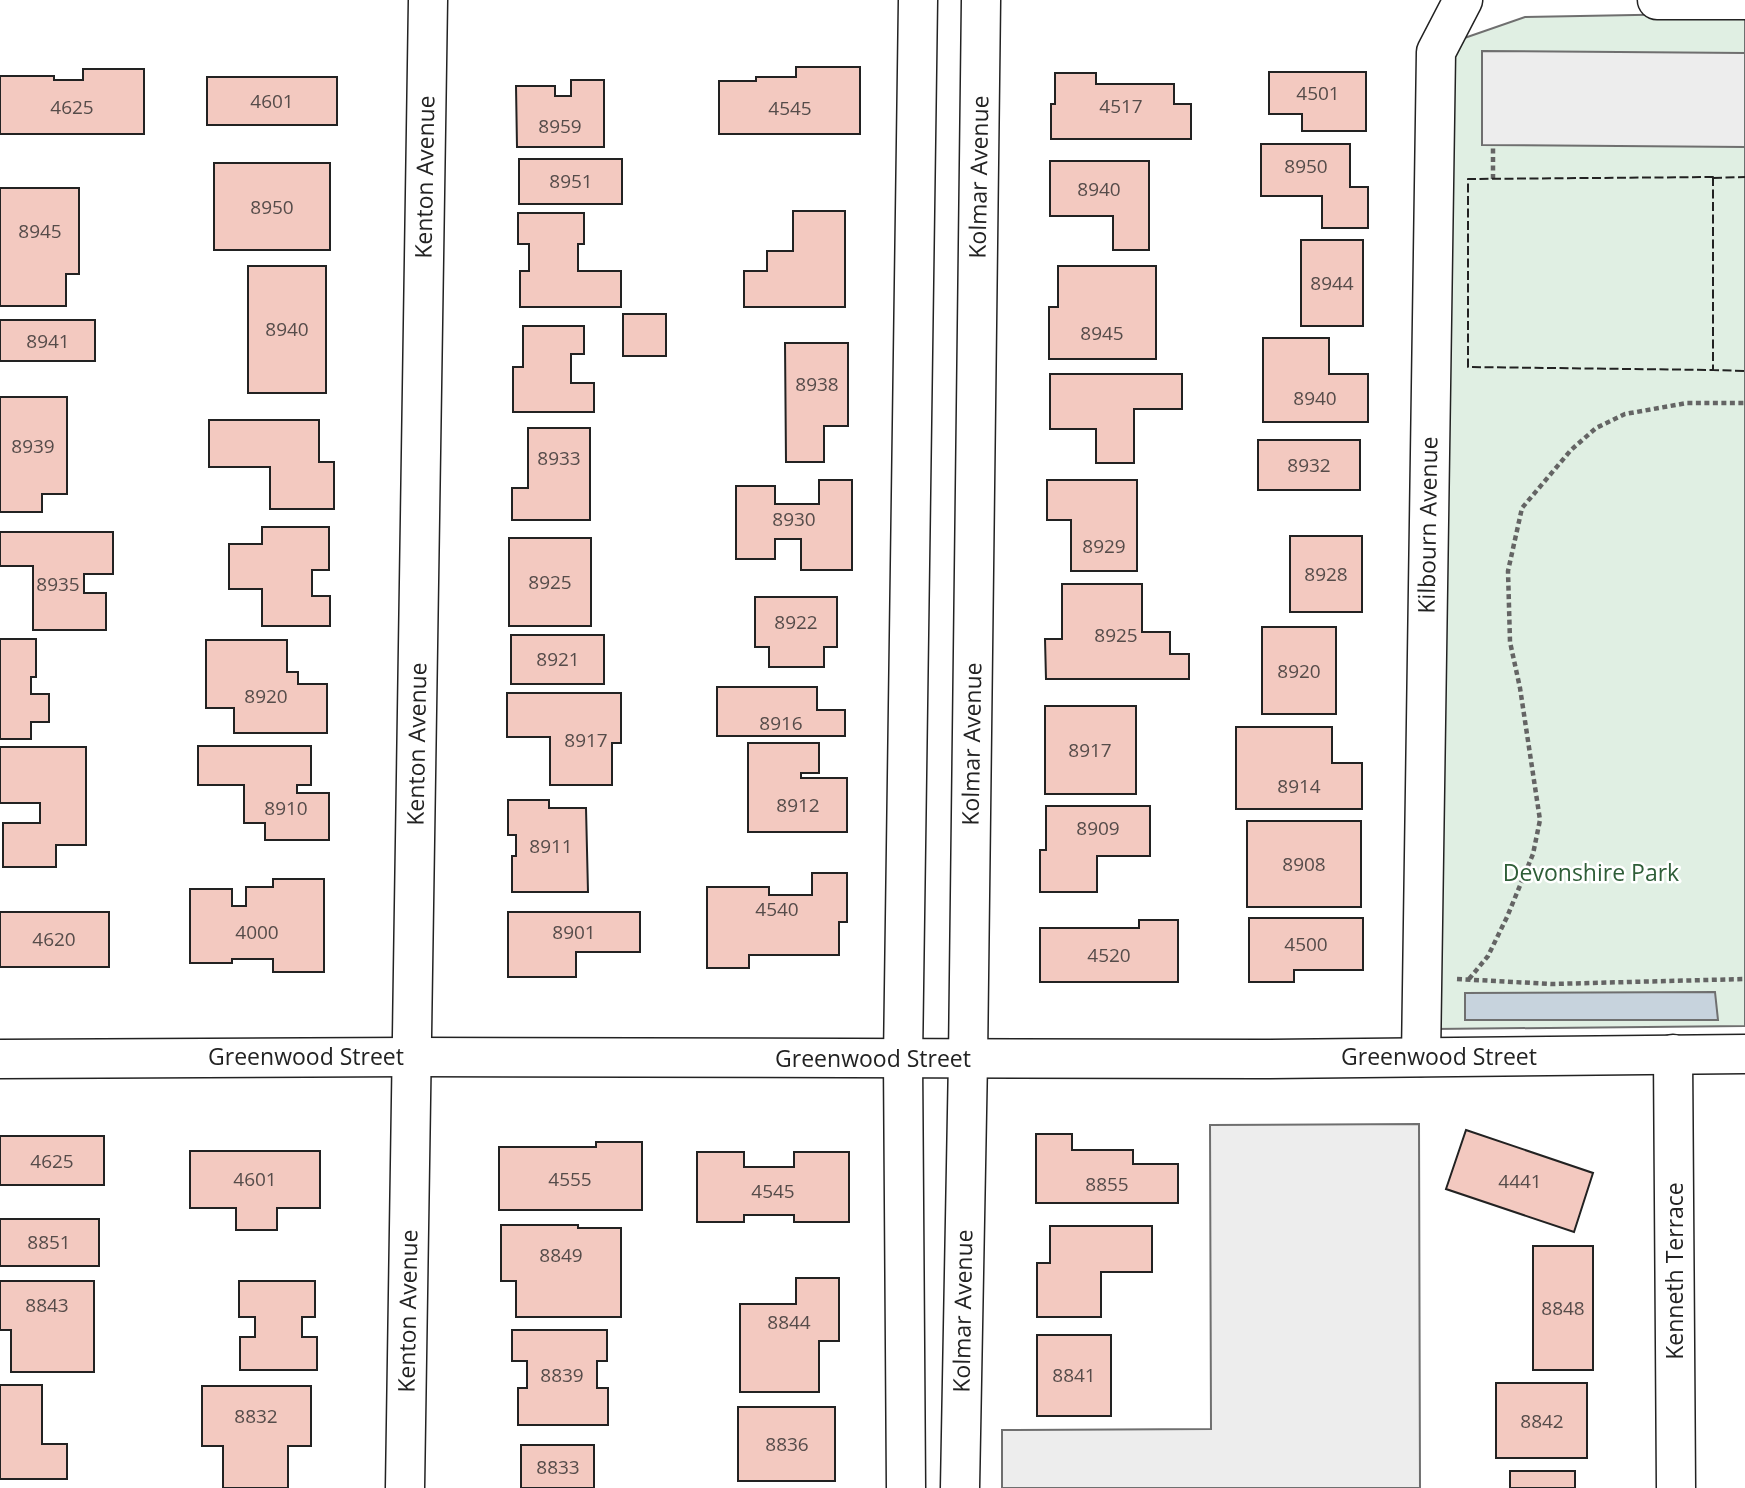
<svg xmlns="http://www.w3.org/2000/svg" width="1745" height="1488" font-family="'Open Sans',sans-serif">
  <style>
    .green { fill: #e0efe3; stroke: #6f6f6f; stroke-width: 2 }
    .parking { fill: #ededed; stroke: #6f6f6f; stroke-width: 2 }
    .water { fill: #c7d3dd; stroke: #6f6f6f; stroke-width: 2 }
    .building { fill: #f3c9c0; stroke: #222; stroke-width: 2 }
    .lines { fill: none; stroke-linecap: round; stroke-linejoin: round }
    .minor-casing { stroke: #222; stroke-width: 41 }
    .path { stroke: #646464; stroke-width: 4.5; stroke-dasharray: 5 3.5; stroke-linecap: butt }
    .minor { stroke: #fff; stroke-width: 38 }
    .fence { stroke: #222; stroke-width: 2; stroke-dasharray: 9 3.5; stroke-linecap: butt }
    .labels { text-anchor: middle; stroke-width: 5; stroke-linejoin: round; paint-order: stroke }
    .number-label { font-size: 19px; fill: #564c4a }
    .street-label { font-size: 23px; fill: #222; stroke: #fff }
    .park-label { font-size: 23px; fill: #2f5e38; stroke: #fff }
  </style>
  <rect width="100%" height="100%" fill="#fff"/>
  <polygon class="green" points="1745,13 1745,1026 1435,1029 1450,43 1525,17"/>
  <g class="parking">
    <polygon points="1482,51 1745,53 1745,147 1482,145"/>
    <polygon points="1419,1124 1420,1488 1002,1488 1002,1430 1211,1429 1210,1125"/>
  </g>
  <polygon class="water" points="1715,992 1718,1020 1465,1020 1465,993"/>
  <g class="building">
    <polygon points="796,67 860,67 860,134 719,134 719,81 756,81 756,77 796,77"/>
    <polygon points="83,69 144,69 144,134 0,134 0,76 54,76 54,80 83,80"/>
    <polygon points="1269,72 1366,72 1366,131 1302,131 1302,114 1269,114"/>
    <polygon points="1055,73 1096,73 1096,84 1174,84 1174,104 1191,104 1191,139 1051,139 1051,104 1055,104"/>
    <rect x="207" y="77" width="130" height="48"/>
    <polygon points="571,80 604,80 604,147 517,147 516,86 555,86 555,96 571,96"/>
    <polygon points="1261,144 1350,144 1350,187 1368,187 1368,228 1322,228 1322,196 1261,196"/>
    <rect x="519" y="159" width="103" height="45"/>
    <polygon points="1050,161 1149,161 1149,250 1113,250 1113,216 1050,216"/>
    <rect x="214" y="163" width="116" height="87"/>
    <polygon points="0,188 79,188 79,274 66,274 66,306 0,306"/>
    <polygon points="793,211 845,211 845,307 744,307 744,271 767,271 767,251 793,251"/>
    <polygon points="518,213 584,213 584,244 578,244 578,271 621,271 621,307 520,307 520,271 529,271 529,244 518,244"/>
    <rect x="1301" y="240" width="62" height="86"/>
    <rect x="248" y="266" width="78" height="127"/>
    <polygon points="1058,266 1156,266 1156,359 1049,359 1049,307 1058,307"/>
    <rect x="623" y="314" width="43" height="42"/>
    <rect x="0" y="320" width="95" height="41"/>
    <polygon points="523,326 584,326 584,354 571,354 571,383 594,383 594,412 513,412 513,367 523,367"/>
    <polygon points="1263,338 1329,338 1329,374 1368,374 1368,422 1263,422"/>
    <polygon points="785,343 848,343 848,426 824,426 824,462 786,462"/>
    <polygon points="1050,374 1182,374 1182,409 1134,409 1134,463 1096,463 1096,429 1050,429"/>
    <polygon points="0,397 67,397 67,494 42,494 42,512 0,512"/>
    <polygon points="209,420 319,420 319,462 334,462 334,509 270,509 270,467 209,467"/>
    <polygon points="528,428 590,428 590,520 512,520 512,488 528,488"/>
    <rect x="1258" y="440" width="102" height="50"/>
    <polygon points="819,480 852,480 852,570 801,570 801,539 775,539 775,559 736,559 736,486 775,486 775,504 819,504"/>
    <polygon points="1047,480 1137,480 1137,571 1071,571 1071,520 1047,520"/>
    <polygon points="262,527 329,527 329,570 312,570 312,596 330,596 330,626 262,626 262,589 229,589 229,544 262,544"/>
    <polygon points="0,532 113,532 113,574 84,574 84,593 106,593 106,630 33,630 33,566 0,566"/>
    <rect x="1290" y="536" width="72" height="76"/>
    <rect x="509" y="538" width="82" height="88"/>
    <polygon points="1062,584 1142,584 1142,632 1170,632 1170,654 1189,654 1189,679 1046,679 1045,639 1062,639"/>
    <polygon points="755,597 837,597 837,647 824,647 824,667 769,667 769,647 755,647"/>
    <rect x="1262" y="627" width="74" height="87"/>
    <rect x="511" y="635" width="93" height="49"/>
    <polygon points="0,639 36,639 36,677 31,677 31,694 49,694 49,722 31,722 31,739 0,739"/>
    <polygon points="206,640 287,640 287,672 298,672 298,684 327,684 327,733 234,733 234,708 206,708"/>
    <polygon points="717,687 817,687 817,710 845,710 845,736 717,736"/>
    <polygon points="507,693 621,693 621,743 612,743 612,785 550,785 550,737 507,737"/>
    <rect x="1045" y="706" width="91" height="88"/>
    <polygon points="1236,727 1332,727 1332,763 1362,763 1362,809 1236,809"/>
    <polygon points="748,743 819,743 819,773 801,773 801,778 847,778 847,832 748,832"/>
    <polygon points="198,746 311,746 311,785 297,785 297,793 329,793 329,840 265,840 265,823 244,823 244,785 198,785"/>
    <polygon points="0,747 86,747 86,845 56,845 56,867 3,867 3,823 40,823 40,803 0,803"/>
    <polygon points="508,800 549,800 549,808 586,808 588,892 512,892 512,856 516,856 516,835 508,835"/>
    <polygon points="1046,806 1150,806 1150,856 1097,856 1097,892 1040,892 1040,850 1046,850"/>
    <rect x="1247" y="821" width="114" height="86"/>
    <polygon points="812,873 847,873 847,922 839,922 839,955 749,955 749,968 707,968 707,887 769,887 769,895 812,895"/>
    <polygon points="273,879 324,879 324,972 273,972 273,959 232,959 232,963 190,963 190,889 232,889 232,906 246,906 246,887 273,887"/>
    <rect x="0" y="912" width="109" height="55"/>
    <polygon points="508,912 640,912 640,952 576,952 576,977 508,977"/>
    <polygon points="1249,918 1363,918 1363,970 1294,970 1294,982 1249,982"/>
    <polygon points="1139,920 1178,920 1178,982 1040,982 1040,928 1139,928"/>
    <polygon points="1466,1130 1593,1173 1574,1232 1446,1189"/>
    <polygon points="1036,1134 1072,1134 1072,1150 1133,1150 1133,1164 1178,1164 1178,1203 1036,1203"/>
    <rect x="0" y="1136" width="104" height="49"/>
    <polygon points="596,1142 642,1142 642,1210 499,1210 499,1147 596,1147"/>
    <polygon points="190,1151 320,1151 320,1208 277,1208 277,1230 236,1230 236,1208 190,1208"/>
    <polygon points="697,1152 744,1152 744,1167 794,1167 794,1152 849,1152 849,1222 794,1222 794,1215 744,1215 744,1222 697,1222"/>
    <rect x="0" y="1219" width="99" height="47"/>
    <polygon points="501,1225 578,1225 578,1228 621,1228 621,1317 516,1317 516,1281 501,1281"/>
    <polygon points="1050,1226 1152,1226 1152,1272 1101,1272 1101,1317 1037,1317 1037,1263 1050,1263"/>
    <rect x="1533" y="1246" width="60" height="124"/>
    <polygon points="796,1278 839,1278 839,1341 819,1341 819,1392 740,1392 740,1304 796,1304"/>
    <polygon points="0,1281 94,1281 94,1372 11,1372 11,1330 0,1330"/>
    <polygon points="239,1281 315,1281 315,1317 302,1317 302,1337 317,1337 317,1370 240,1370 240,1337 255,1337 255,1317 239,1317"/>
    <polygon points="512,1330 607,1330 607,1361 597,1361 597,1388 608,1388 608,1425 518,1425 518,1388 527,1388 527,1361 512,1361"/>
    <rect x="1037" y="1335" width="74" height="81"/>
    <rect x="1496" y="1383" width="91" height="75"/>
    <polygon points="0,1385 42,1385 42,1444 67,1444 67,1479 0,1479"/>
    <polygon points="202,1386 311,1386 311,1446 288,1446 288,1488 223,1488 223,1446 202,1446"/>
    <rect x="738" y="1407" width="97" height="74"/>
    <rect x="521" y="1445" width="73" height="43"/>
    <rect x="1510" y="1471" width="65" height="17"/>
  </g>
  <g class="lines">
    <g class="minor-casing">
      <g id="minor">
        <polyline points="1657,0 1745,0"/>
        <polyline points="1673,1054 1676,1488"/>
        <polyline points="1421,1057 1436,52 1463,0"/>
        <polyline points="0,1059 412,1057 1261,1059 1745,1054"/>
        <polyline points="405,1488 428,0"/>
        <polyline points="906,1488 903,1059 918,0"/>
        <polyline points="960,1488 968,1059 981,0"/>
      </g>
    </g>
    <g class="path">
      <polyline points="1493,179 1493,145"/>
      <polyline points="1457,979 1552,984 1745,979"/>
      <polyline points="1469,979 1488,956 1507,917 1533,854 1540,820 1520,688 1510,642 1508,571 1522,508 1571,450 1596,428 1625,414 1687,403 1745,403"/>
    </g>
    <use href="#minor" class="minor"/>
    <g class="fence">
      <polygon points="1713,177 1713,370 1468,367 1468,179"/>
      <polyline points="1713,178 1745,177"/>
      <polyline points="1713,367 1713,370 1745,371"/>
    </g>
  </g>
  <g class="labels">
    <g class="number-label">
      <text x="1318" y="100">4501</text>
      <text x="272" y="108">4601</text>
      <text x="1121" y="113">4517</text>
      <text x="72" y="114">4625</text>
      <text x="790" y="115">4545</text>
      <text x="560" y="133">8959</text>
      <text x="1306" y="173">8950</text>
      <text x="571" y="188">8951</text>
      <text x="1099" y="196">8940</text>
      <text x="272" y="214">8950</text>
      <text x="40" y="238">8945</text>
      <text x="1332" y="290">8944</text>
      <text x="287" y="336">8940</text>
      <text x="1102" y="340">8945</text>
      <text x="48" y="348">8941</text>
      <text x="817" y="391">8938</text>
      <text x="1315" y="405">8940</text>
      <text x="33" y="453">8939</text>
      <text x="559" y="465">8933</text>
      <text x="1309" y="472">8932</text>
      <text x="794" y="526">8930</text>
      <text x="1104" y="553">8929</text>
      <text x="1326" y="581">8928</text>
      <text x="550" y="589">8925</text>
      <text x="58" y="591">8935</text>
      <text x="796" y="629">8922</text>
      <text x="1116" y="642">8925</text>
      <text x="558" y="666">8921</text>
      <text x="1299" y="678">8920</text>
      <text x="266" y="703">8920</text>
      <text x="781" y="730">8916</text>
      <text x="586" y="747">8917</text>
      <text x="1090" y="757">8917</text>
      <text x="1299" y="793">8914</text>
      <text x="798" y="812">8912</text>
      <text x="286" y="815">8910</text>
      <text x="1098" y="835">8909</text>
      <text x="551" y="853">8911</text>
      <text x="1304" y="871">8908</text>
      <text x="777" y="916">4540</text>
      <text x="257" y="939">4000</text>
      <text x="574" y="939">8901</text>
      <text x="54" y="946">4620</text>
      <text x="1306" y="951">4500</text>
      <text x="1109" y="962">4520</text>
      <text x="52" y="1168">4625</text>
      <text x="255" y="1186">4601</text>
      <text x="570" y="1186">4555</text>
      <text x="1520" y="1188">4441</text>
      <text x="1107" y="1191">8855</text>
      <text x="773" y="1198">4545</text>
      <text x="49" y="1249">8851</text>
      <text x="561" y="1262">8849</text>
      <text x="47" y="1312">8843</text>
      <text x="1563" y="1315">8848</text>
      <text x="789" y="1329">8844</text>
      <text x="562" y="1382">8839</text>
      <text x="1074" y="1382">8841</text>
      <text x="256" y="1423">8832</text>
      <text x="1542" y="1428">8842</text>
      <text x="787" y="1451">8836</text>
      <text x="558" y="1474">8833</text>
    </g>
    <g class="street-label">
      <text transform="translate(425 177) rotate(-89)" y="8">Kenton Avenue</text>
      <text transform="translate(979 177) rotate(-89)" y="8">Kolmar Avenue</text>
      <text transform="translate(1428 525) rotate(-89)" y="8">Kilbourn Avenue</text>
      <text transform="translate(417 744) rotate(-89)" y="8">Kenton Avenue</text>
      <text transform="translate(972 744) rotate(-89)" y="8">Kolmar Avenue</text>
      <text x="306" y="1065">Greenwood Street</text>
      <text x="1439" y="1065">Greenwood Street</text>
      <text x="873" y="1067">Greenwood Street</text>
      <text transform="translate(1675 1271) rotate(-90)" y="8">Kenneth Terrace</text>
      <text transform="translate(408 1311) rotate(-89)" y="8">Kenton Avenue</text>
      <text transform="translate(963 1311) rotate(-89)" y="8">Kolmar Avenue</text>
    </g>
    <g class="park-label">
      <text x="1591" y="881">Devonshire Park</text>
    </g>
  </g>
</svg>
